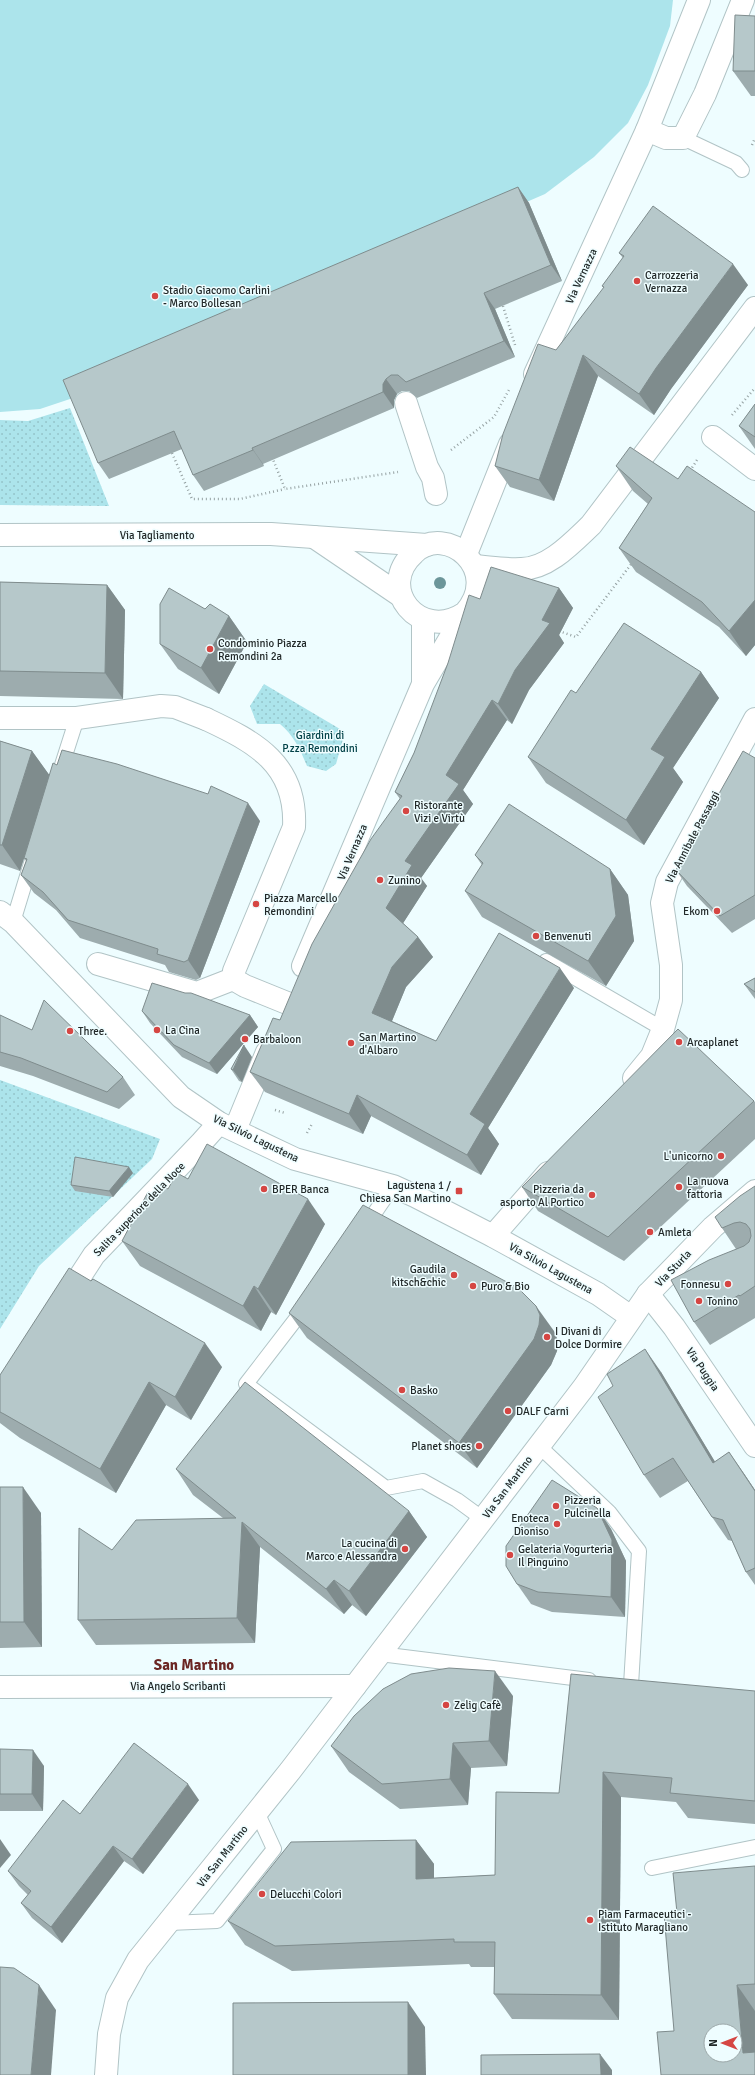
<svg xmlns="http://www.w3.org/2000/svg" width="755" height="2075" font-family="Signika,sans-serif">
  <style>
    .grass { fill: #ace4eb }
    .park { fill: url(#park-dots) }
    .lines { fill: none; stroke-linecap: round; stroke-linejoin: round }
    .service-casing { stroke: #b1c4c6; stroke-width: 16 }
    .pedestrian-casing { stroke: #b1c4c6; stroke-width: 24 }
    .minor-casing { stroke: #b1c4c6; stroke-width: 24 }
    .tertiary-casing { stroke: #b1c4c6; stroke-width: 24 }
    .path { stroke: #96a2a3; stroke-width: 2.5; stroke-dasharray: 1 3; stroke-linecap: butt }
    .service { stroke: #fff; stroke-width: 14 }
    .pedestrian { stroke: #fff; stroke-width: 22 }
    .minor { stroke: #fff; stroke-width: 22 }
    .tertiary { stroke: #fff; stroke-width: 22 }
    .tree { fill: #6c969a }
    .wall { fill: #9dacae }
    .shaded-wall { fill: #7f8c8d }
    .building { fill: #b6c8ca; stroke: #7f8c8d; fill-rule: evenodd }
    .poi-dot { fill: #d54643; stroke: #eefdff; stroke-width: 1.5 }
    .labels { text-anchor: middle; stroke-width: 3; stroke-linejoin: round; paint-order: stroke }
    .poi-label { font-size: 11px; fill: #212828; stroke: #eefdff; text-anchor: start }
    .street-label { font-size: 11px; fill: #212828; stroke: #eefdff }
    .park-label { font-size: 11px; fill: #014147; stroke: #eefdff }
    .district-label { font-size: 15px; font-weight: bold; fill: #6b2623; stroke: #eefdff }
  </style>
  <defs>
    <pattern id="park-dots" width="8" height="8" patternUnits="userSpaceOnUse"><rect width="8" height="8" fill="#ace4eb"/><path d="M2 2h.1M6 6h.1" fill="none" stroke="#94c4ca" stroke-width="1.8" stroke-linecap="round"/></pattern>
  </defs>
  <rect width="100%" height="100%" fill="#eefdff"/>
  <polygon class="grass" points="0,0 673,0 670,26 648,85 628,123 594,157 545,194 76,397 40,409 0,412"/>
  <g class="park">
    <polygon points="70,408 109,506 0,505 0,420 28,421"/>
    <path d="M264,684L345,732L336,764L326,771L307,766C300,749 294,736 280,724H257L250,706Z"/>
    <polygon points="0,1080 160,1139 152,1159 39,1266 0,1329"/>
  </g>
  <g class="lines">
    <g class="service-casing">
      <g id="service">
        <polyline points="683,138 736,163 742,170"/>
        <polyline points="61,768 77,718"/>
        <polyline points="13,922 31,863"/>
        <polyline points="546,961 663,1029"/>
        <polyline points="365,1227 393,1186"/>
        <polyline points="306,1306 246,1384 386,1488 423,1481 457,1500 483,1519"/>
        <polyline points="539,1446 609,1512 639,1551 631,1685"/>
        <polyline points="380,1654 589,1680"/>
        <polyline points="652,1868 755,1847"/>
        <polyline points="169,1923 217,1921 274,1849 257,1812"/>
      </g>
    </g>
    <g class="pedestrian-casing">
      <g id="pedestrian">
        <polyline points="406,403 427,467 433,478 436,494"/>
        <path d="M206,719C255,742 297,764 294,827L234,971L233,979L245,986L287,1003"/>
        <polyline points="98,964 197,993 233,979"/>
      </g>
    </g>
    <g class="minor-casing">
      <g id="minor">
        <polyline points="647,130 666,138 683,138 705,94 743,0"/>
        <polyline points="535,374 647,130 699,0"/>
        <polyline points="713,437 755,469"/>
        <polyline points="0,535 271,534 427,545"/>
        <polyline points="314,537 401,596"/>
        <polyline points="466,554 510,444"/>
        <path d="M474,566C489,567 505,570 521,569C548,569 572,543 591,525L755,308"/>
        <polyline points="423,683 423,620"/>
        <polyline points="0,718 77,718 161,706 175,707 206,719"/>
        <path d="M303,966L423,684L465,613C503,570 446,522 414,553C375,588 420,643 465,613"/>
        <polyline points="634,1078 652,1056 663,1029 671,1000 671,965 662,903 667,882 755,719"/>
        <polyline points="235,1130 267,1052"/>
        <polyline points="493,1236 548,1173"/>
        <polyline points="648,1294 674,1327 755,1446"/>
        <polyline points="64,1301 94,1255 202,1142 219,1123"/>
        <polyline points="0,1687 355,1686"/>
      </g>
    </g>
    <g class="tertiary-casing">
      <g id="tertiary">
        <polyline points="0,912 13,922 181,1097 219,1123 295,1159 393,1186 415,1196 493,1236 598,1294 631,1317"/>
        <polyline points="106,2075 109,2034 117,1998 138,1960 290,1771 584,1387 648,1294 713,1227 755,1191"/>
      </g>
    </g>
    <g class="path">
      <polyline points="752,145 755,138"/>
      <polyline points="503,306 515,345"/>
      <polyline points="732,415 755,388"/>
      <polyline points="451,450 494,417 510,388"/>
      <polyline points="172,453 192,499 240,499 285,489"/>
      <polyline points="272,457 285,489 398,472"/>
      <polyline points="690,471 697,460"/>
      <polyline points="559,631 576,637 632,563"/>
      <polyline points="275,1110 285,1113"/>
      <polyline points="307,1133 312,1124"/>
    </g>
    <use href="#service" class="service"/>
    <use href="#pedestrian" class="pedestrian"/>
    <use href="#minor" class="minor"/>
    <use href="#tertiary" class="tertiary"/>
  </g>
  <circle class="tree" cx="440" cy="583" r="6"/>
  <g class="wall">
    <polygon points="755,16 755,96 751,96 733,71"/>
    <polygon points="518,187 529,203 562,281 495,309 515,357 417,398 409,391 402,391 397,394 394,400 394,408 263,464 264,466 204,491 193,475 182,449 109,479 98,463"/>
    <polygon points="619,253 748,285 671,389 654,415 598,376 554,501 510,487 495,466 556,350 604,288 602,286 623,258"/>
    <polygon points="755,404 755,449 739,426"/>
    <polygon points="616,466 678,479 755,512 755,645 746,656 719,627 636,572 619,548 648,504 633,491"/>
    <polygon points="0,582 107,585 125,610 123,699 0,696"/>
    <polygon points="559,588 573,608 559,635 564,643 529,690 512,724 507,720 463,790 473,804 421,878 427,886 403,923 418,937 433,957 406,987 392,1021 436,1041 574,988 488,1128 499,1144 481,1175 371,1116 363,1134 265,1092 250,1072 280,1020 400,799 395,792 414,753 480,599"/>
    <polygon points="205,609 229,616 247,642 219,694 178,669 160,644"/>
    <polygon points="701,672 719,698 673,768 683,782 644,845 546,783 528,757 576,693"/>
    <polygon points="0,741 32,751 50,776 260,821 200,978 196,980 169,972 165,965 80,938 56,910 34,893 21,875 26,861 24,858 20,871 0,864"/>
    <polygon points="755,758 755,919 732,933 687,886 676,870"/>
    <polygon points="475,855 610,869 628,895 634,941 606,986 482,917 465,891 482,865"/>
    <polygon points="755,978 755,999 744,984"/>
    <polygon points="142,1011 250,1015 258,1027 217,1074 182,1057 150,1023"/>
    <polygon points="0,1015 123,1077 135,1095 119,1109 33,1076 0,1066"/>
    <polygon points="252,1057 242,1082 239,1081 231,1069"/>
    <polygon points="754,1101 755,1102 755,1139 624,1261 538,1211 522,1187"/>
    <polygon points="133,1173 113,1197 75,1191 71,1185"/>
    <polygon points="188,1179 325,1224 276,1315 271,1312 261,1331 140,1266 122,1241 158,1198 168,1189"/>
    <polygon points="755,1186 755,1318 710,1345 694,1322 736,1249 722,1228"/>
    <polygon points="289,1313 554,1331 558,1341 557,1351 551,1365 477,1468 307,1338"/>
    <polygon points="222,1367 191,1420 166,1405 116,1493 20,1438 0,1423 0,1375"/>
    <polygon points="661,1372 715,1462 729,1452 755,1490 755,1585 746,1572 732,1541 728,1540 712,1517 688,1481 660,1498 644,1475"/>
    <polygon points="176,1469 409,1511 427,1537 366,1616 352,1605 344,1614 260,1547 255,1643 96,1645 78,1620 112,1550 223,1518 193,1495"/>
    <polygon points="0,1487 41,1513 42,1647 0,1648"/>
    <polygon points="597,1508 611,1529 626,1561 625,1617 552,1612 531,1604 517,1584"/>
    <polygon points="755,1691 755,1824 688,1818 676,1802 621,1797 619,2020 512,2019 494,1994 495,1967 471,1967 469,1964 292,1971 245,1945 228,1921 416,1840 434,1864 434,1878 495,1875 559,1793"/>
    <polygon points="513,1696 507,1766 471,1768 468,1805 400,1809 349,1772 331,1746"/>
    <polygon points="0,1749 44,1766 43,1811 0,1811"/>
    <polygon points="199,1800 143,1874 124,1861 62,1943 32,1918 21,1903 28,1895 19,1886 8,1871 80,1814"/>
    <polygon points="755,1866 755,2075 674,2031"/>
  </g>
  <g class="shaded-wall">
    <polygon points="518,187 529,203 562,281 551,265"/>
    <polygon points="733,264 748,285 671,389 654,415 639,394 656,368"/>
    <polygon points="484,293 495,309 515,357 504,341"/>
    <polygon points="583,355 598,376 554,501 539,480"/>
    <polygon points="386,379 397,394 394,400 394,408 383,392 383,384"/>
    <polygon points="252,448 263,464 264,466 253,450"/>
    <polygon points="107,585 125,610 123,699 105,673"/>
    <polygon points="559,588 573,608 559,635 564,643 529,690 512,724 498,704 515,670"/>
    <polygon points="755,600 755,645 746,656 729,631"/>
    <polygon points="229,616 247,642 219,694 201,668"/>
    <polygon points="701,672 719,698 673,768 683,782 644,845 626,820 651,749"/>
    <polygon points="492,700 507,720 463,790 473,804 421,878 427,886 400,928 386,908 405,861 446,775"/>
    <polygon points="32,751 50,776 20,871 2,845"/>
    <polygon points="248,803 260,821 200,978 188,960"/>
    <polygon points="610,869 628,895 634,941 606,986 588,961"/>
    <polygon points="418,937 433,957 406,987 387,1033 372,1013 392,967"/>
    <polygon points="560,968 574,988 488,1128 499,1144 481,1175 467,1155 470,1114"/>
    <polygon points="250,1015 258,1027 217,1074 209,1063"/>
    <polygon points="244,1045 252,1057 242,1082 233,1070"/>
    <polygon points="357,1095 371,1116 363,1134 349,1114"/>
    <polygon points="129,1167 133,1173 113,1197 109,1191"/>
    <polygon points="308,1199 325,1224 276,1315 258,1289"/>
    <polygon points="254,1286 271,1312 261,1331 243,1306"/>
    <polygon points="536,1306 554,1331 558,1341 557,1351 551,1365 477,1468 459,1443"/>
    <polygon points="205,1343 222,1367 191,1420 175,1397"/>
    <polygon points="645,1349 661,1372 729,1485 713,1463"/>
    <polygon points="149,1382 166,1405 116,1493 100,1469"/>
    <polygon points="729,1452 745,1475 755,1490 755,1491"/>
    <polygon points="23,1487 41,1513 42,1647 24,1622"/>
    <polygon points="597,1508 611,1529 626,1561 625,1617 611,1597"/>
    <polygon points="409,1511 427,1537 366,1616 349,1591"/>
    <polygon points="242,1522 260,1547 255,1643 237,1618"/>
    <polygon points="334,1580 352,1605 344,1614 326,1589"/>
    <polygon points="495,1671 513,1696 507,1766 489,1741"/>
    <polygon points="453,1743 471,1768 468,1805 450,1779"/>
    <polygon points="33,1750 44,1766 43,1811 32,1794"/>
    <polygon points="603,1772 621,1797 619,2020 601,1995"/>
    <polygon points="188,1784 199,1800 143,1874 132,1859"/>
    <polygon points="0,1839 11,1855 0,1868"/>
    <polygon points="416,1840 434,1864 434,1904 416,1879"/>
    <polygon points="113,1846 124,1861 62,1943 51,1927"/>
    <polygon points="39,1985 56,2010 51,2075 31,2075"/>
    <polygon points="737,1985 755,2011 755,2070 743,2053"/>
    <polygon points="408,2002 425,2027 426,2075 408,2075"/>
    <polygon points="600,2054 612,2070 612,2075 601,2075"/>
  </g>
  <g class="building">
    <polygon points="735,15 755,16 755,71 733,71"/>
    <polygon points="518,187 551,265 484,293 504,341 406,382 398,375 391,375 386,379 383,384 383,392 252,448 253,450 193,475 174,431 98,463 63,380"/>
    <polygon points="653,206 733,264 656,368 639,394 583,355 539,480 495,466 503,434 538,344 556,350 604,287 602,286 624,256 619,253"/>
    <polygon points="755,404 755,437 739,426"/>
    <polygon points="630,447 678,479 687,466 755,512 755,600 729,631 702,602 619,548 652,498 616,466"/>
    <polygon points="491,567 559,588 542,620 550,623 515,670 498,704 492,700 446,775 459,784 405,861 412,865 386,908 418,937 392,967 372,1013 436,1041 499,933 560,968 470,1114 485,1124 467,1155 357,1095 349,1114 250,1072 273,1018 280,1020 312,944 371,839 402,796 395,792 414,753 448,663 469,595 480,599"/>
    <polygon points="0,582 107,585 105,673 0,671"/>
    <polygon points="169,588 205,609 210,604 229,616 201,668 160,644 160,604"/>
    <polygon points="624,623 701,672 651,749 665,757 626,820 528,757 571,690 576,693"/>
    <polygon points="0,741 32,751 2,845 0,845"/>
    <polygon points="62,750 117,764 208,794 211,786 248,803 188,960 184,962 157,954 158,949 68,920 43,892 21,875 27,859 24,858 53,763 57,765"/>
    <polygon points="743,751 755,758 755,895 720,916 676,870"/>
    <polygon points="509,804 610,869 616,916 588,961 465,891 483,863 475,855"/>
    <polygon points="755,978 755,992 744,984"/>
    <polygon points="152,983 185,993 191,993 250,1015 209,1063 174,1045 142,1011"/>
    <polygon points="44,1000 123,1077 107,1092 21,1058 0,1052 0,1015 32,1030"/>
    <polygon points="678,1029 754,1101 608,1237 522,1187"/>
    <polygon points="244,1045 233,1070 231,1069"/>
    <polygon points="207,1144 308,1199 258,1289 254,1286 243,1306 122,1241 148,1192 158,1198 164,1187 168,1189 177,1173 188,1179"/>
    <polygon points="75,1157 129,1167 109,1191 71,1185"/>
    <polygon points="755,1186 755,1286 740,1296 739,1295 694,1322 671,1280 709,1260 744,1246 749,1242 751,1236 750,1229 746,1224 740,1222 734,1223 722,1228 715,1217 740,1196"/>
    <polygon points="363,1205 518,1288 536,1306 540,1315 539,1325 534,1339 459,1443 289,1313"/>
    <polygon points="69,1268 91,1281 93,1279 205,1343 175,1397 149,1382 100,1469 4,1414 0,1412 0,1375"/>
    <polygon points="645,1349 713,1463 729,1452 755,1491 755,1568 746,1572 723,1520 712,1517 673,1458 644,1475 598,1397 613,1386 607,1374"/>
    <polygon points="245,1382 409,1511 349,1591 334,1580 326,1589 242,1522 237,1618 78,1620 79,1528 112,1550 136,1520 236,1518 176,1469"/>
    <polygon points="552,1480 597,1508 612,1540 611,1597 538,1592 517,1584 506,1566 506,1546"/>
    <polygon points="0,1487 23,1487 24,1622 0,1622"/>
    <polygon points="449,1668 495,1671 489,1741 453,1743 450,1779 382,1784 331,1746 354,1716 383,1689 411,1674"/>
    <polygon points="571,1674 755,1691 755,1801 670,1793 672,1778 603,1772 601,1995 494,1994 495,1942 454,1942 454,1939 275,1946 228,1921 291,1842 416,1840 416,1879 495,1875 496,1792 559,1793"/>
    <polygon points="134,1743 188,1784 132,1859 113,1846 51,1927 21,1903 31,1891 8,1871 63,1800 80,1814"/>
    <polygon points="0,1749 33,1750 32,1794 0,1794"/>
    <path d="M755,1866V1984L737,1985L743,2053L755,2052V2075H661L657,2032L674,2031L664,1914L677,1913L673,1873ZM711,2031H735V2055H711Z"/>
    <polygon points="0,1967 14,1968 39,1985 31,2075 0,2075"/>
    <polygon points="408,2002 408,2075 233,2075 233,2003"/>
    <polygon points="600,2054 601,2075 481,2075 481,2055"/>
  </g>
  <g class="poi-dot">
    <circle cx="637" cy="281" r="4"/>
    <circle cx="155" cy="296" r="4"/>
    <circle cx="210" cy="649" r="4"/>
    <circle cx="406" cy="811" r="4"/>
    <circle cx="380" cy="880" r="4"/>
    <circle cx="256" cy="904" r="4"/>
    <circle cx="717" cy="911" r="4"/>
    <circle cx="536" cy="936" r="4"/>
    <circle cx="157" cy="1030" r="4"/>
    <circle cx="70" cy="1031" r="4"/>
    <circle cx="245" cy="1039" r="4"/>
    <circle cx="679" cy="1042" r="4"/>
    <circle cx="351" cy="1043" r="4"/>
    <circle cx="721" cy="1156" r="4"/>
    <circle cx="679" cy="1187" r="4"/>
    <circle cx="264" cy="1189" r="4"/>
    <rect x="455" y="1187" width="8" height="8" rx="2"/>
    <circle cx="592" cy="1195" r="4"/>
    <circle cx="650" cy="1232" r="4"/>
    <circle cx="454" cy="1275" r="4"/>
    <circle cx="728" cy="1284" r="4"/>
    <circle cx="473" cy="1286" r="4"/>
    <circle cx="699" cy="1301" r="4"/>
    <circle cx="547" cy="1337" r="4"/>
    <circle cx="402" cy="1390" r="4"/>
    <circle cx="508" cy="1411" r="4"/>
    <circle cx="479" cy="1446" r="4"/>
    <circle cx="556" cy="1506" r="4"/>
    <circle cx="557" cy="1524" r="4"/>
    <circle cx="405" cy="1549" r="4"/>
    <circle cx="510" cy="1555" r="4"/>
    <circle cx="446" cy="1705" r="4"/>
    <circle cx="262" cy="1894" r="4"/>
    <circle cx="590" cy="1920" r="4"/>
  </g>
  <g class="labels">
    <g class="poi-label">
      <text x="645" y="279">Carrozzeria<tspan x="645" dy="13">Vernazza</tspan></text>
      <text x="163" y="294">Stadio Giacomo Carlini<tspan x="163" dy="13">- Marco Bollesan</tspan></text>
      <text x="218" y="647">Condominio Piazza<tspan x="218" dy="13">Remondini 2a</tspan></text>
      <text x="414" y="809">Ristorante<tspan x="414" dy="13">Vizi e Virtù</tspan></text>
      <text x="388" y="884">Zunino</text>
      <text x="264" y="902">Piazza Marcello<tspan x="264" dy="13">Remondini</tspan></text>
      <text x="709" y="915" text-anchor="end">Ekom</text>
      <text x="544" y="940">Benvenuti</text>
      <text x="165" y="1034">La Cina</text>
      <text x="78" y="1035">Three.</text>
      <text x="359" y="1041">San Martino<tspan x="359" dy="13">d'Albaro</tspan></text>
      <text x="253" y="1043">Barbaloon</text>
      <text x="687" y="1046">Arcaplanet</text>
      <text x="713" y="1160" text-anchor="end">L'unicorno</text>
      <text x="687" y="1185">La nuova<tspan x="687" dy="13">fattoria</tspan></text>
      <text x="451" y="1189" text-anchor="end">Lagustena 1 /<tspan x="451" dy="13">Chiesa San Martino</tspan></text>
      <text x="272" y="1193">BPER Banca</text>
      <text x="584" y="1193" text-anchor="end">Pizzeria da<tspan x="584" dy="13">asporto Al Portico</tspan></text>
      <text x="658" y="1236">Amleta</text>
      <text x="446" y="1273" text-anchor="end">Gaudila<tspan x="446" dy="13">kitsch&amp;chic</tspan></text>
      <text x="720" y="1288" text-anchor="end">Fonnesu</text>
      <text x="481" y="1290">Puro &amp; Bio</text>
      <text x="707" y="1305">Tonino</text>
      <text x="555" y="1335">I Divani di<tspan x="555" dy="13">Dolce Dormire</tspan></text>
      <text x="410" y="1394">Basko</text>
      <text x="516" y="1415">DALF Carni</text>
      <text x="471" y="1450" text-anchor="end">Planet shoes</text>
      <text x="564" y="1504">Pizzeria<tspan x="564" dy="13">Pulcinella</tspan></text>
      <text x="549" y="1522" text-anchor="end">Enoteca<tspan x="549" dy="13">Dioniso</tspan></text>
      <text x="397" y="1547" text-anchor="end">La cucina di<tspan x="397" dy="13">Marco e Alessandra</tspan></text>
      <text x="518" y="1553">Gelateria Yogurteria<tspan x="518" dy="13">Il Pinguino</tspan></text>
      <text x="454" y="1709">Zelig Cafè</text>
      <text x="270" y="1898">Delucchi Colori</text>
      <text x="598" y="1918">Piam Farmaceutici -<tspan x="598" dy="13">Istituto Maragliano</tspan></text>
    </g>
    <g class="street-label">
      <text transform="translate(581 276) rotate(-65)" y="4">Via Vernazza</text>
      <text x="157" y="539">Via Tagliamento</text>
      <text transform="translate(692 837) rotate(-62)" y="4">Via Annibale Passaggi</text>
      <text transform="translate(352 852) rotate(-67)" y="4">Via Vernazza</text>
      <text transform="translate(256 1138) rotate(26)" y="4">Via Silvio Lagustena</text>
      <text transform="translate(139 1209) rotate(-46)" y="4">Salita superiore della Noce</text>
      <text transform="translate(551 1268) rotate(29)" y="4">Via Silvio Lagustena</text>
      <text transform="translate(673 1268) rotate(-46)" y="4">Via Sturla</text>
      <text transform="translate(703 1369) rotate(56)" y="4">Via Puggia</text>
      <text transform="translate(507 1487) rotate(-53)" y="4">Via San Martino</text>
      <text x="178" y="1690">Via Angelo Scribanti</text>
      <text transform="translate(222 1856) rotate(-52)" y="4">Via San Martino</text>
    </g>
    <g class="park-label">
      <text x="320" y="739">Giardini di<tspan x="320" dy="13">P.zza Remondini</tspan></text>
    </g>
    <g class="district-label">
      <text x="194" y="1670">San Martino</text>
    </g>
  </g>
  <g transform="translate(723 2043) rotate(270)"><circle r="19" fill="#eefdff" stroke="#9ca8a9"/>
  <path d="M0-3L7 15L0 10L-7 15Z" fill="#d54643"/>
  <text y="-6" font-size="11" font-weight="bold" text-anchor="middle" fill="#212828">N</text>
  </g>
</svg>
